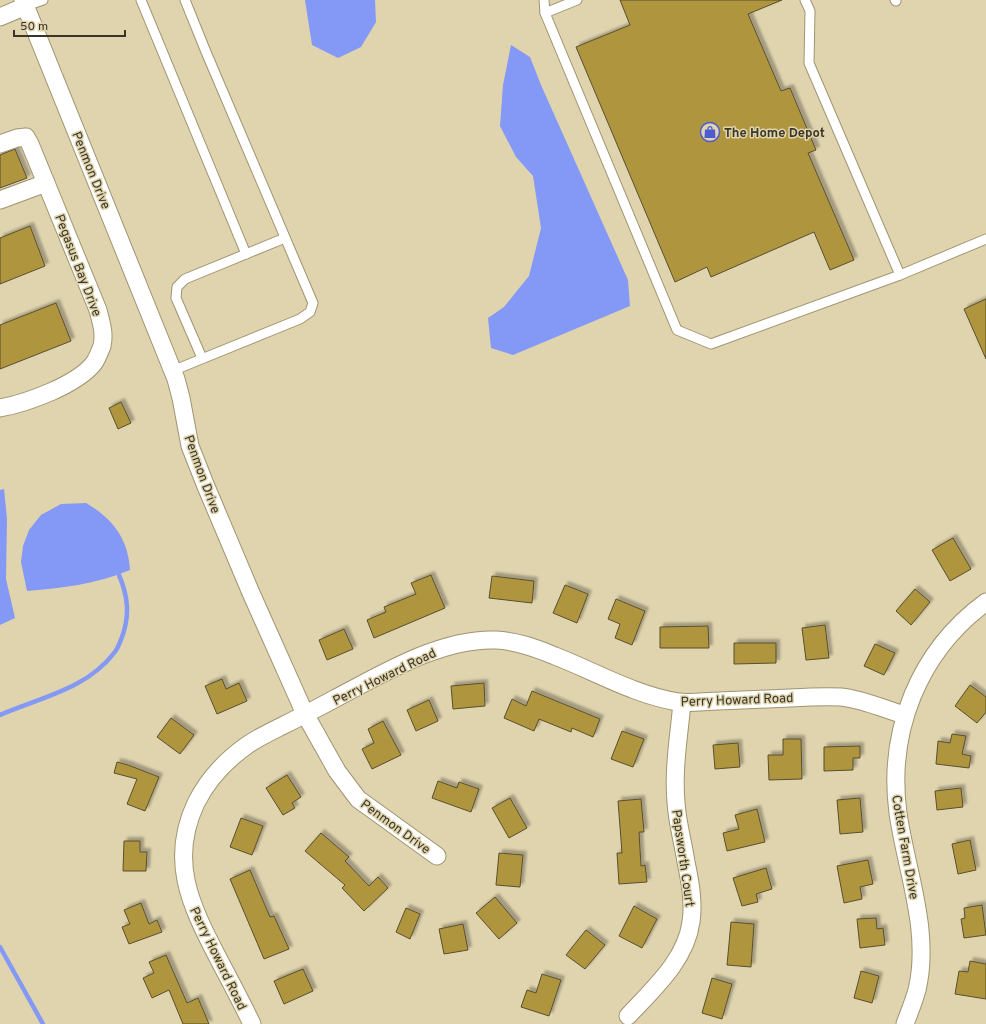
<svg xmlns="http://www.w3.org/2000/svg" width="986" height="1024" font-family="Overpass,sans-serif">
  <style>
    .water { fill: #8498f6 }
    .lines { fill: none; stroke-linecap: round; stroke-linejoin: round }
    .stream { stroke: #8498f6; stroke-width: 4.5 }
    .building { fill: #af953d; stroke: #594f2e; filter: url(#shadow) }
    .service-casing { stroke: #9f9471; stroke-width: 11 }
    .minor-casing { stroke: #9f9471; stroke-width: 19 }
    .service { stroke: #fff; stroke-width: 9 }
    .minor { stroke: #fff; stroke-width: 17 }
    .labels { text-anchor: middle; stroke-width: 3; stroke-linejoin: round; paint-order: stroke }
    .poi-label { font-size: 13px; font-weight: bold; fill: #3a3526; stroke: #dfd4ae; text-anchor: start }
    .street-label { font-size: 13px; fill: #3a3526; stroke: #dfd4ae }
  </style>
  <defs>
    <filter id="shadow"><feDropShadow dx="3.5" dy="-3.5" stdDeviation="1" flood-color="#0004"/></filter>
  </defs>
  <rect width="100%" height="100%" fill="#dfd4ae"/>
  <g class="water">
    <polygon points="305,0 375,0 376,22 361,47 338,58 312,45"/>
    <polygon points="511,45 530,57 541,85 628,280 630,306 513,355 491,348 488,318 504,307 529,276 541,228 533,176 516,157 500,126 503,85"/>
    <polygon points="4,489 7,519 6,579 15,618 0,625 0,490"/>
    <path d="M86,503C112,518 128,538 130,570C97,584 62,588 27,591L21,562L23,546L29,530L41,515L61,504Z"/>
  </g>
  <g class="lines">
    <g class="stream">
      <path d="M0,715C39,698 87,689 114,653C118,649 120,642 122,637C130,615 128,596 119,575"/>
      <polyline points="0,947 43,1024"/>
    </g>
  </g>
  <g class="building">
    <polygon points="620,0 782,0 748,14 781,91 790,88 816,150 808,153 854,260 830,270 814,232 711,277 707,267 675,282 576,47 630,25"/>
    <polygon points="15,149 27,178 0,188 0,155"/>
    <polygon points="30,226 45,266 0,284 0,238"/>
    <polygon points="986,299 986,359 964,309"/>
    <polygon points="56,303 71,341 0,369 0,325"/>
    <polygon points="121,402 131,423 118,429 109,408"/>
    <polygon points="953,538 971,569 950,581 932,550"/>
    <polygon points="431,575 445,608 374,638 367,620 386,612 384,607 416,594 411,583"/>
    <polygon points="492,576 534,581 532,603 489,598"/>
    <polygon points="565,585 588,594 577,623 553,613"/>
    <polygon points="915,589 930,602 911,625 896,611"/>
    <polygon points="616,599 645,611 632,645 615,638 620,624 608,619"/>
    <polygon points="825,625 829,658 806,660 802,628"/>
    <polygon points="708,626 709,648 660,648 660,627"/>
    <polygon points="344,629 353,649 327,660 319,640"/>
    <polygon points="734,643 776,643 776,663 734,664"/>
    <polygon points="875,644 895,653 884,675 864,666"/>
    <polygon points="222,679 226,689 239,683 247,701 217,714 205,686"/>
    <polygon points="484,683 485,706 453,709 451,686"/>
    <polygon points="970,685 986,697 986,712 977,723 955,706"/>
    <polygon points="532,691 600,719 593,737 572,728 571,732 539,719 534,731 504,718 512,699 526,706"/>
    <polygon points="429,700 438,721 416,731 407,710"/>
    <polygon points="171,718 194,735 180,754 157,737"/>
    <polygon points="383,721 401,755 372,769 362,749 374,743 368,729"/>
    <polygon points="622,731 644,739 633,767 611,759"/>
    <polygon points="952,734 966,736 962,754 971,756 969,768 936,764 938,741 950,743"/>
    <polygon points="783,739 801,739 802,779 769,780 768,755 783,755"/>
    <polygon points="738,743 740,767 715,769 713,745"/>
    <polygon points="860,746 860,758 853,758 853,770 824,771 824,747"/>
    <polygon points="117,762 128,765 159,777 145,811 127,804 137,779 114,773"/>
    <polygon points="287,775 301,797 292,803 295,808 283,815 266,788"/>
    <polygon points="438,781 457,788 459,782 479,789 471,812 432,798"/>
    <polygon points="961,788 963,807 937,810 935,791"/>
    <polygon points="510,798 527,828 509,838 492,808"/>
    <polygon points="860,798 863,832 840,834 837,800"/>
    <polygon points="641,799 644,832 639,832 641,866 645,865 647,882 619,884 617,853 622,853 618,801"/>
    <polygon points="757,809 765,842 727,851 723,833 739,829 735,815"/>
    <polygon points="241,818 263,826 252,855 230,847"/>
    <polygon points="321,833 349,857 345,861 369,886 378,877 388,888 364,911 342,888 345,885 305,851"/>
    <polygon points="970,840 976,870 958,874 952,844"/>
    <polygon points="124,841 140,841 140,852 147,852 146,871 123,871"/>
    <polygon points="499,853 523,855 520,887 496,885"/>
    <polygon points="868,860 873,884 860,887 862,899 844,903 837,866"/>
    <polygon points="766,868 772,889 756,894 758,902 742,906 733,878"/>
    <polygon points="250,870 270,917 274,916 289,949 264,959 230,879"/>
    <polygon points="495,897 517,923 499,939 476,913"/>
    <polygon points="141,903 149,924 157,920 162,932 129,944 122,927 130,924 124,910"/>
    <polygon points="982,905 986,935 964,938 961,919 965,918 964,908"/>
    <polygon points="634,906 657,919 642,948 619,936"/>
    <polygon points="406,908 420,914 410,939 396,932"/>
    <polygon points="876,918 877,929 883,928 885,945 860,948 857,919"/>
    <polygon points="731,922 754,924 751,967 727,965"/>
    <polygon points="463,924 468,950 444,954 439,929"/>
    <polygon points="586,930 605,945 585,969 566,955"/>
    <polygon points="166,955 187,1003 198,998 209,1024 183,1024 169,990 152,998 143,978 154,973 149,962"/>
    <polygon points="970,961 986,964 986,999 955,994 959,971 968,972"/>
    <polygon points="303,969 313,991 284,1004 274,981"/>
    <polygon points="861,971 879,976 872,1003 854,998"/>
    <polygon points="542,974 561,980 549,1016 521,1007 527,990 536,993"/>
    <polygon points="712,978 732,984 722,1019 702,1013"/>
  </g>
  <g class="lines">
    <g class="service-casing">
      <g id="service">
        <polyline points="141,0 246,254"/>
        <polyline points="544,0 545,13 677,330 711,344 900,275 986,239"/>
        <polyline points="805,0 810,11 809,63 900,275"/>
        <polyline points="895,0 896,1"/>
        <polyline points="26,6 43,0"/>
        <polyline points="545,13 577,0"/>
        <polyline points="202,358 176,298 177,287 185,279 285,238"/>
        <polyline points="172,371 300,319 310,312 313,303 206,52 185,0"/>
      </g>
    </g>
    <g class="minor-casing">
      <g id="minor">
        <polyline points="23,0 176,379 181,398 190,446 205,484 251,593 305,714 337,771 358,799 437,856"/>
        <polyline points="0,17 26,6"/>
        <polyline points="0,144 17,138 26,137 30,144 46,183"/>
        <path d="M0,200L46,183L98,310C101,322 105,333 102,346C100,351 97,359 94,363C77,385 27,403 0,408"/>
        <path d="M628,1016C653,989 686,960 691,922C694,902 690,881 686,862C683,842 677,822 676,802C673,770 679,735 682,703"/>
        <path d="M252,1024C241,1001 229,979 217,956C190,904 169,860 196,803C208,779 225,761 246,746C257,738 270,732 282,726C300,717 318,708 336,698C384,673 441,638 496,640C517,641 536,648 555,656C596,672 635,695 678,702C691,704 706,701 719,701C743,700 766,699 790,698C807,697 824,696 841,697C862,699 884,709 904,715"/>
        <path d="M905,1024C909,1013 914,1001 917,990C931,931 906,870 898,813C887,731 919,651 986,602"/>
      </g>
    </g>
    <use href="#service" class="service"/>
    <use href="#minor" class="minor"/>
  </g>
  <defs>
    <g id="shop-ring" transform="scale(1)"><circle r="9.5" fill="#dfd4ae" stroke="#4d5cd2" stroke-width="1.5"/><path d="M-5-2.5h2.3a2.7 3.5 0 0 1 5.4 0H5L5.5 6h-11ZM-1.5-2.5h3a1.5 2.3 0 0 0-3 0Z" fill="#4d5cd2"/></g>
  </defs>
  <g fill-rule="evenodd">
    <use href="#shop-ring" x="710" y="132"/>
  </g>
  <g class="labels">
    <g class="poi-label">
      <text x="724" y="137">The Home Depot</text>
    </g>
    <g class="street-label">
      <text transform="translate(92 170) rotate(68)" y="5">Penmon Drive</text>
      <text transform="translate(79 265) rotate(69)" y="5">Pegasus Bay Drive</text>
      <text transform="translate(203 474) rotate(70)" y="5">Penmon Drive</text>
      <text transform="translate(384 676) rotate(-26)" y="5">Perry Howard Road</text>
      <text transform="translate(737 699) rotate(-2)" y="5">Perry Howard Road</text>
      <text transform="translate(396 826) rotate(36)" y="5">Penmon Drive</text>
      <text transform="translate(906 847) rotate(80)" y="5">Cotten Farm Drive</text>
      <text transform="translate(684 858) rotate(82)" y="5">Papsworth Court</text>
      <text transform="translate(219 958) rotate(64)" y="5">Perry Howard Road</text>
    </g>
  </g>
  <path d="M14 30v6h111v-6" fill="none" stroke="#3a3526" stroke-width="2"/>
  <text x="20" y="30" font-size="12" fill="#3a3526" stroke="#dfd4ae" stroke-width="3" paint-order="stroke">50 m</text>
</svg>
